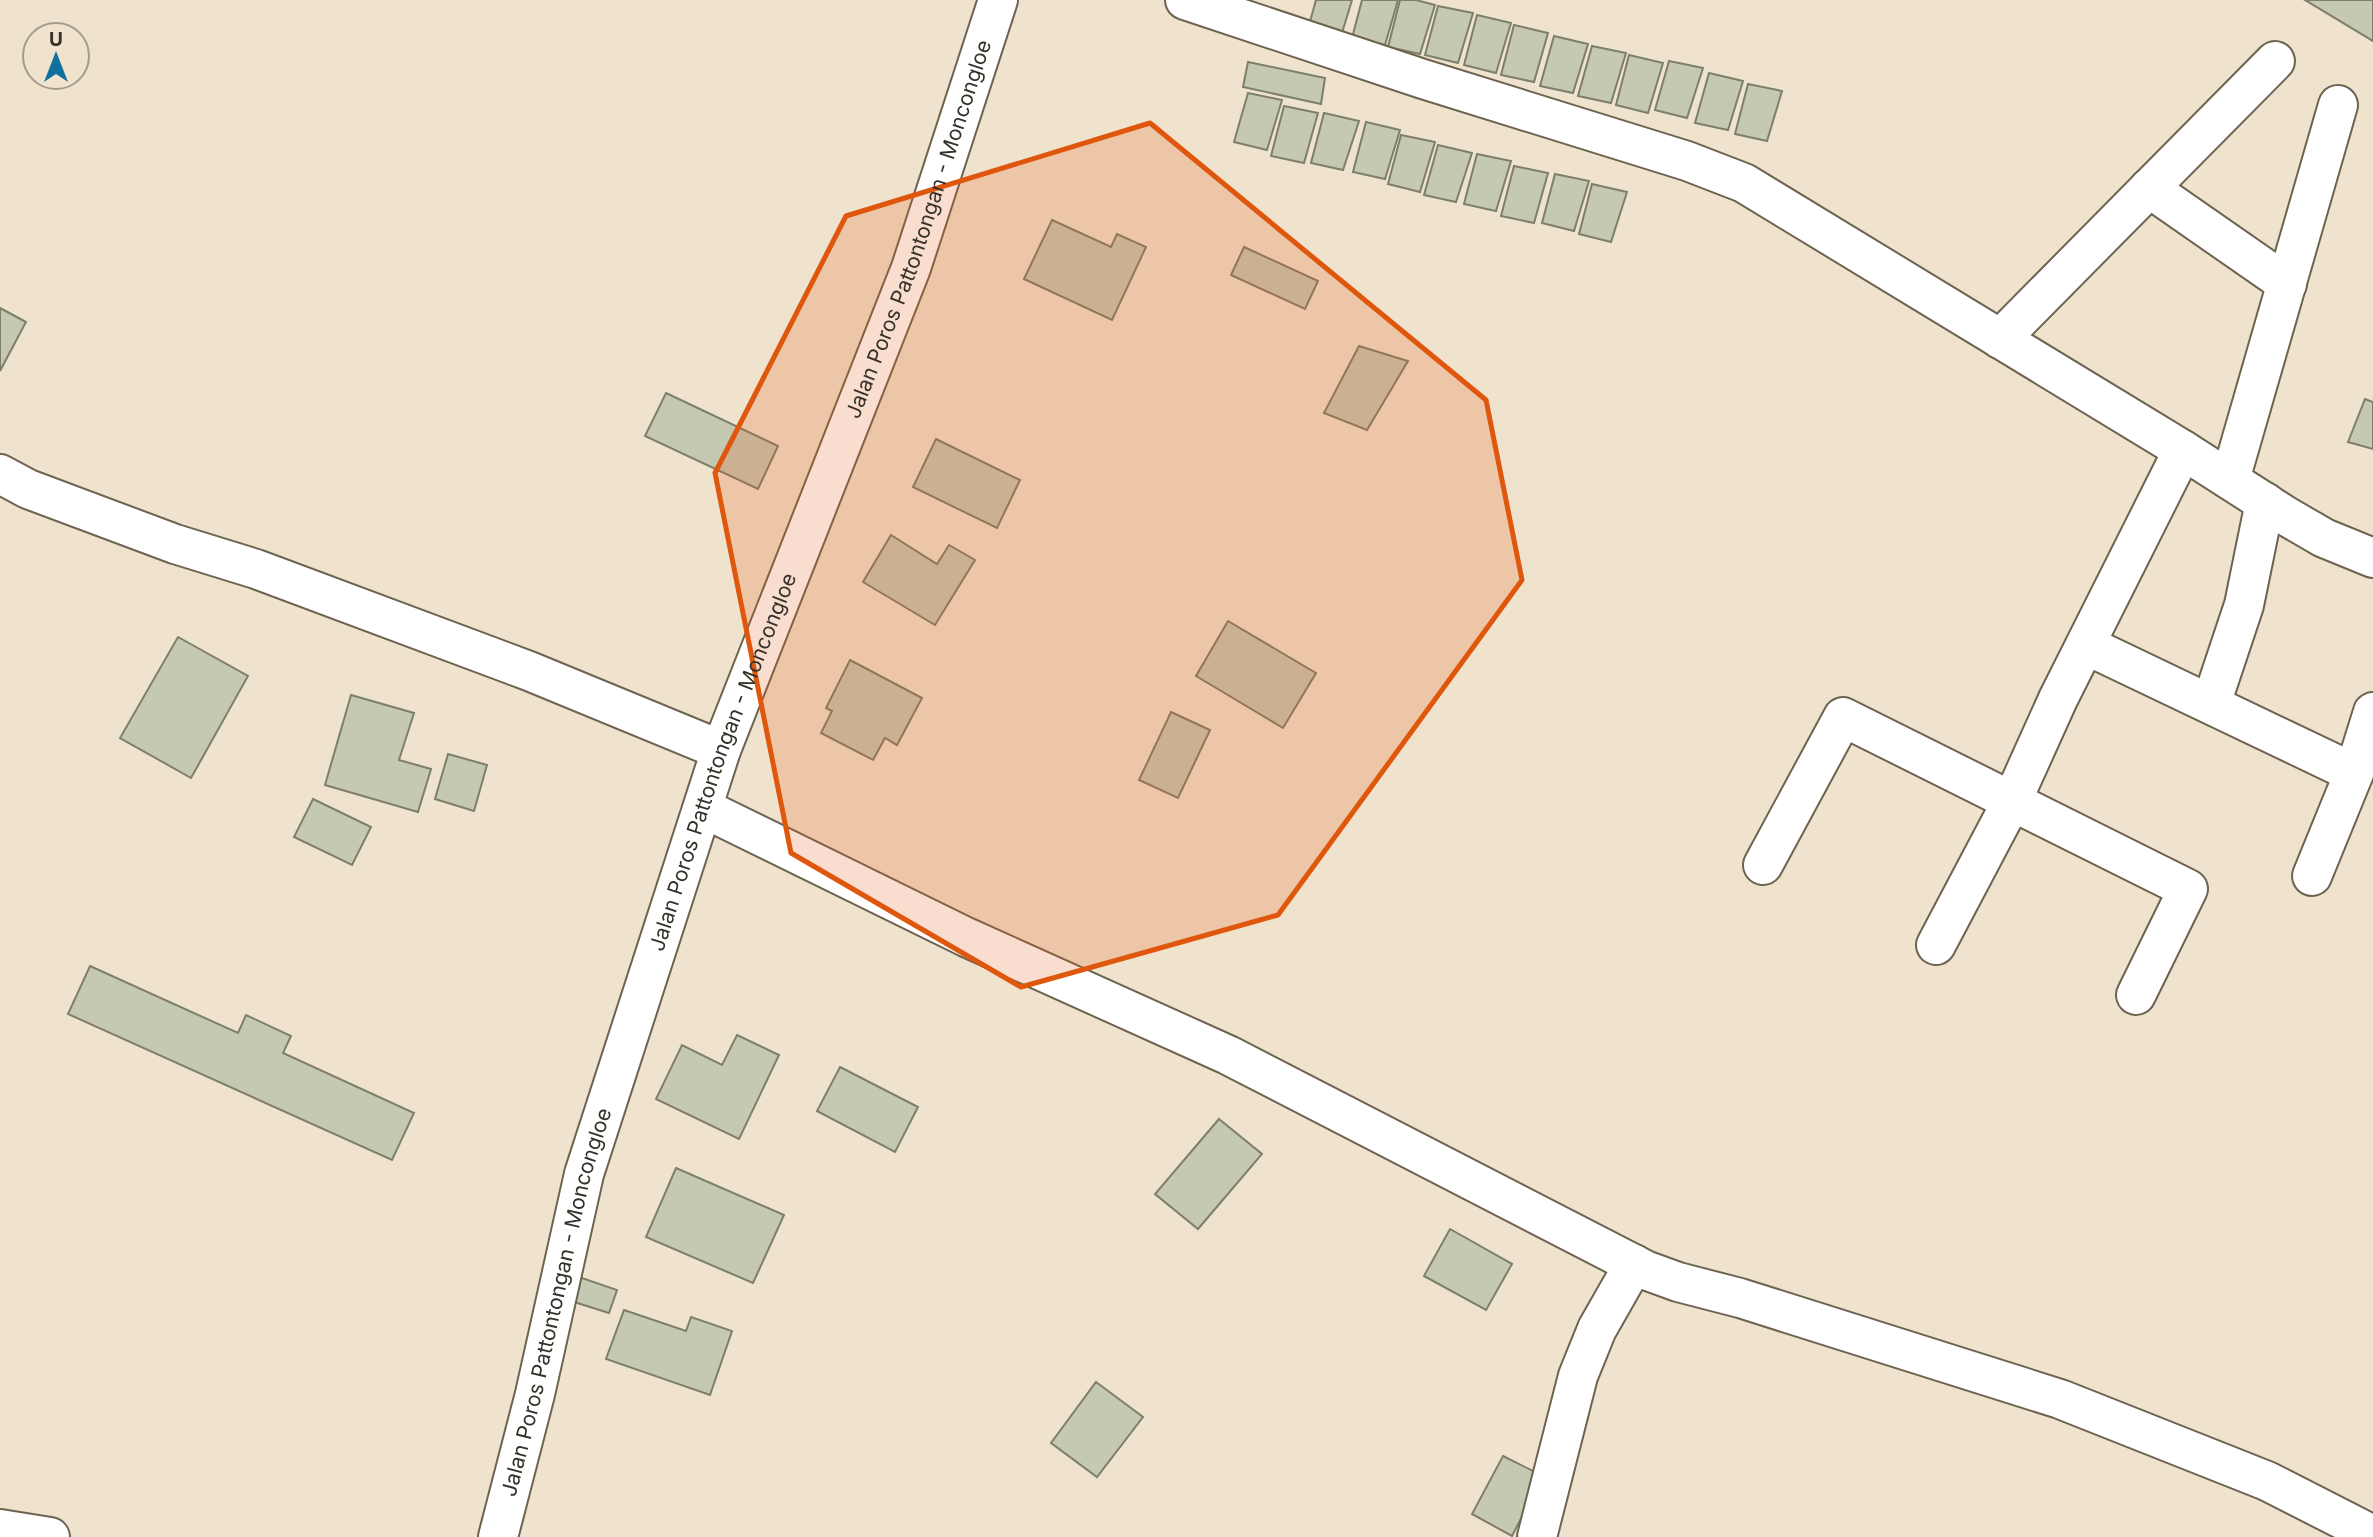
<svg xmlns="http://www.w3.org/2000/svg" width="2373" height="1537" font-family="Inter,sans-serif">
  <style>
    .building { fill: #c6c9b2; stroke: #7d7f6a; stroke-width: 2 }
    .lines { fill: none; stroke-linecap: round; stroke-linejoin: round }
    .minor-casing { stroke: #6e6351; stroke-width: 42 }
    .tertiary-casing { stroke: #6e6351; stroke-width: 42 }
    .minor { stroke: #fff; stroke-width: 38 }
    .tertiary { stroke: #fff; stroke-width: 38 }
    .marked { fill: #df570d; fill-opacity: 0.2; stroke: #df570d; stroke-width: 5; stroke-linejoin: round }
    .labels { text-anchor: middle; stroke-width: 7; stroke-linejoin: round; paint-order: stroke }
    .street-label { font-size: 21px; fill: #363229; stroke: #f0e3ce }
  </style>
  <rect width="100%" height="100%" fill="#f0e3ce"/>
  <g class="building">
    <polygon points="1316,0 1352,0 1342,33 1309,25"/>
    <polygon points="1362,0 1398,0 1385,45 1352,38"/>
    <polygon points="1400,0 1416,0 1435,5 1420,54 1388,47"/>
    <polygon points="2305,0 2373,0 2373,41"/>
    <polygon points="1438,6 1473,13 1458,63 1425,55"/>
    <polygon points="1477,15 1511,23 1496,73 1464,65"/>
    <polygon points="1514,25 1548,33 1534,82 1501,75"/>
    <polygon points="1554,36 1588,44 1573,93 1540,86"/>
    <polygon points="1592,46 1626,53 1611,103 1578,96"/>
    <polygon points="1629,55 1663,63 1648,113 1616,105"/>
    <polygon points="1669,61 1703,68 1687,118 1655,110"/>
    <polygon points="1248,62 1325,78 1321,104 1243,87"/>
    <polygon points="1709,73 1743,81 1728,130 1695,123"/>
    <polygon points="1748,84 1782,91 1767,141 1735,134"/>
    <polygon points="1248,93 1282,100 1267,150 1234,142"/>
    <polygon points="1284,106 1318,113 1304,163 1271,156"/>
    <polygon points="1324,113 1359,121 1343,170 1311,163"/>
    <polygon points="1366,122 1400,130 1385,179 1353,172"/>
    <polygon points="1401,135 1435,142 1420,192 1388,184"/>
    <polygon points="1438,145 1472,153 1456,202 1424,195"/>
    <polygon points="1477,154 1511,161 1496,211 1464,204"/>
    <polygon points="1514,166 1548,173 1534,223 1501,216"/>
    <polygon points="1555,174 1589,181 1574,231 1542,223"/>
    <polygon points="1592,184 1627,192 1611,242 1579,234"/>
    <polygon points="1052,220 1111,247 1117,234 1146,247 1112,320 1024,279"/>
    <polygon points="1244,247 1318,281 1305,309 1231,275"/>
    <polygon points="0,308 26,322 0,371"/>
    <polygon points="1359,346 1408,361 1367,430 1324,413"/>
    <polygon points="666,393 778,446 758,489 645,436"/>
    <polygon points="2365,399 2373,402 2373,449 2348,442"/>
    <polygon points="936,439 1020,480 997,528 913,487"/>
    <polygon points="891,535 937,564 949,545 975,560 935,625 863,582"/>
    <polygon points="1228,621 1316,673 1283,728 1196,676"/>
    <polygon points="178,637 248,676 191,778 120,738"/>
    <polygon points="850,660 922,698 897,745 885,738 873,760 821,733 832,711 826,708"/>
    <polygon points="351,695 414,713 399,760 431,769 418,812 325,785"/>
    <polygon points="1171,712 1210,730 1178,798 1139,780"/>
    <polygon points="448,754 487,765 474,811 435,799"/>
    <polygon points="313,799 371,827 352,865 294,837"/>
    <polygon points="90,966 238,1033 246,1015 291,1036 283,1053 414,1113 392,1160 68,1014"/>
    <polygon points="737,1035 779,1055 739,1139 656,1099 682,1045 722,1065"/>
    <polygon points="840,1067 918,1107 895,1152 817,1111"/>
    <polygon points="1219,1119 1262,1154 1198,1229 1155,1194"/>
    <polygon points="676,1168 784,1215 753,1283 646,1237"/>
    <polygon points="1450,1229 1512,1264 1486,1310 1424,1276"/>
    <polygon points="579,1277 617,1290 609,1313 571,1301"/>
    <polygon points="624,1310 686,1331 691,1317 732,1331 710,1395 606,1359"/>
    <polygon points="1096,1382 1143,1417 1097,1477 1051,1443"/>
    <polygon points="1503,1456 1543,1476 1512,1536 1472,1514"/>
  </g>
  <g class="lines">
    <g class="minor-casing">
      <g id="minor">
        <polyline points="1185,0 1423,79 1687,161 1744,183 2183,450 2286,516 2324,538 2373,558"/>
        <polyline points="2149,188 2287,284"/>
        <polyline points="2000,339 2275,61"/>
        <polyline points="0,474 28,489 175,544 256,569 529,671 721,750"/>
        <polyline points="2230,480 2338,105"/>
        <polyline points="2086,645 2354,773"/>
        <polyline points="2211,704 2244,605 2265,502"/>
        <polyline points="703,808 966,937 1228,1055 1645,1270 1678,1282 1740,1298 2060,1399 2267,1481 2373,1535"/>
        <polyline points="1763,865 1843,717 2188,889 2136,995"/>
        <polyline points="2312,876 2354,773 2373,712"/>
        <polyline points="1936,945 2012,801 2058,699 2183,450"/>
        <polyline points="0,1529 50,1537"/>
        <polyline points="1537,1537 1578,1376 1597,1329 1634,1264"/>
      </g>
    </g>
    <g class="tertiary-casing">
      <g id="tertiary">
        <path id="s1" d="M498,1537L535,1394L584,1174L721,750L911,268L998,0"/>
      </g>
    </g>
    <use href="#minor" class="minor"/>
    <use href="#tertiary" class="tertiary"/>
  </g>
  <path class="marked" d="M1150,123L1486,400L1522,580L1278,915L1021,987L791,853L715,473L846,216Z"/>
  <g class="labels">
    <g class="street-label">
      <text dy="7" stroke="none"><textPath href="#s1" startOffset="1376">Jalan Poros Pattontongan - Moncongloe</textPath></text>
      <text dy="7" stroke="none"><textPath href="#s1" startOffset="808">Jalan Poros Pattontongan - Moncongloe</textPath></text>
      <text dy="7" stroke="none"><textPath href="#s1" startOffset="242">Jalan Poros Pattontongan - Moncongloe</textPath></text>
    </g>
  </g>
  <g transform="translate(56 56)"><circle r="33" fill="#f0e3ce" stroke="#a69c8c" stroke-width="2"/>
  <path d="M0-5L12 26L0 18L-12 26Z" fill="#12709f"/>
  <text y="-10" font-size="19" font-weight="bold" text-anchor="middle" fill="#363229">U</text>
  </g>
</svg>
